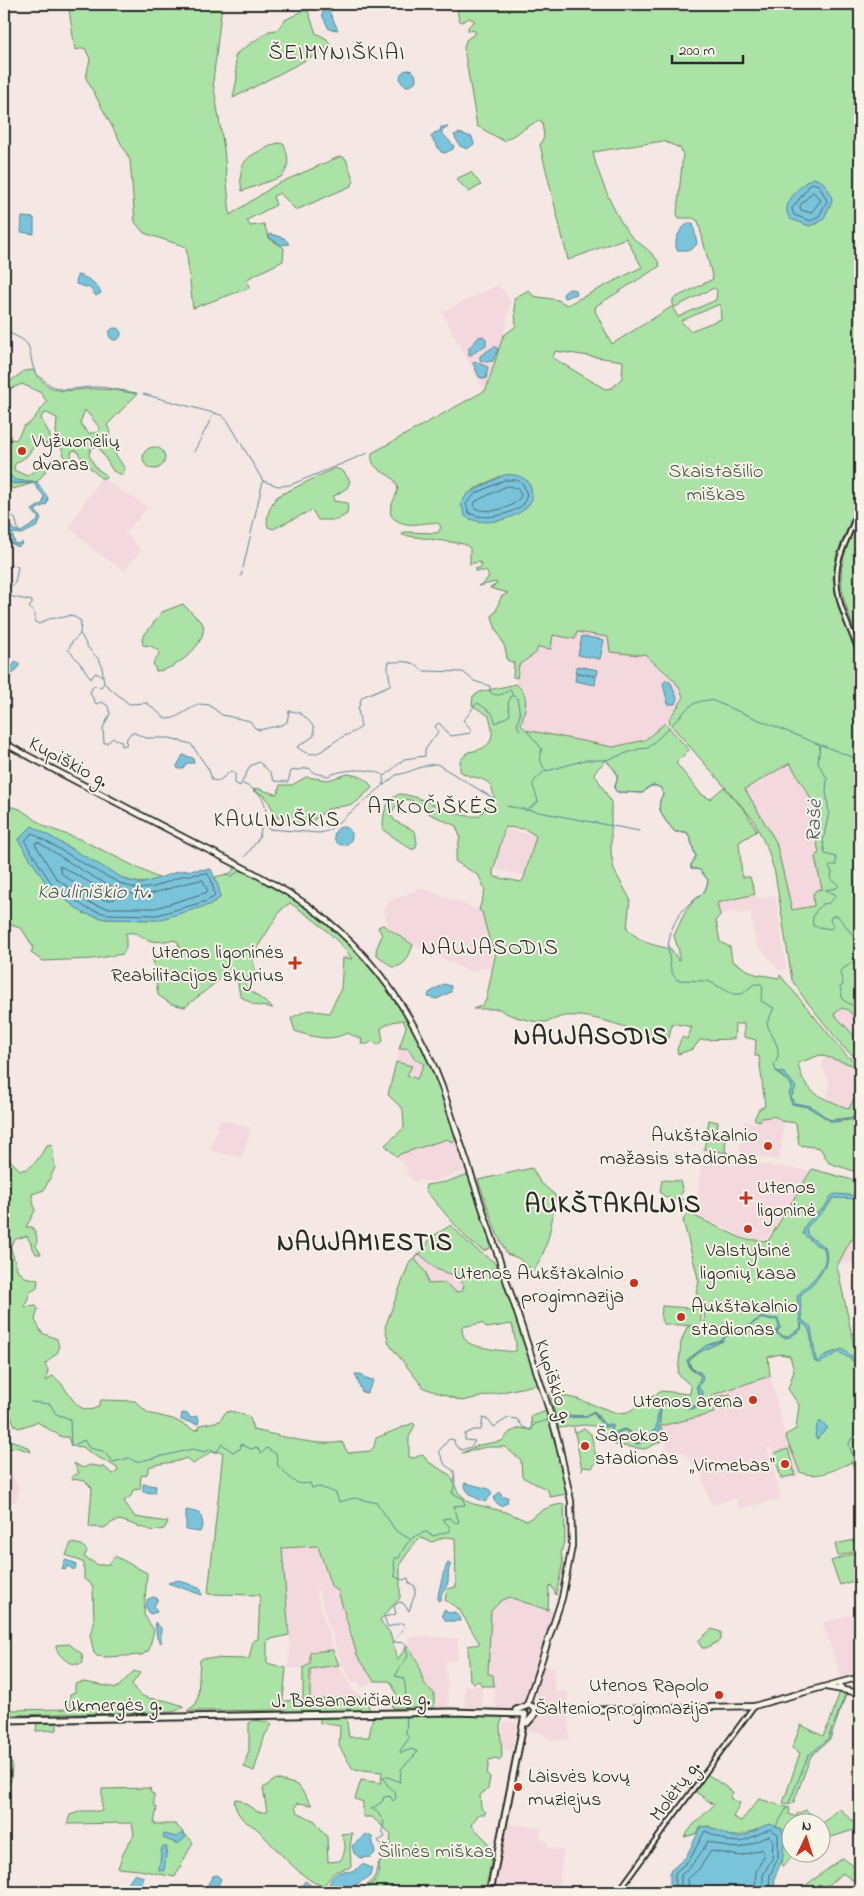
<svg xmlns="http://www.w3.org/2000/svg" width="864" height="1896" font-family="'Indie Flower',sans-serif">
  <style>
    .built { fill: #f3d8dd }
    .green { fill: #abe2a5; stroke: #6b8668; fill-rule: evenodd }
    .water { fill: #7ac4db; stroke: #5a8795 }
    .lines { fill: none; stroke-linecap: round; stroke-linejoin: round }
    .shore { stroke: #4b6871; stroke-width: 1 }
    .stream { stroke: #5a8795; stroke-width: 1 }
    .tertiary-casing { stroke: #2b2b2b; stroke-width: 7 }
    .secondary-casing { stroke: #2b2b2b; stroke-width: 7 }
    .primary-casing { stroke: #2b2b2b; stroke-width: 8 }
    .trunk-casing { stroke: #2b2b2b; stroke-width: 9 }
    .tertiary { stroke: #f7f3e8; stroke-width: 3 }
    .secondary { stroke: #f7f3e8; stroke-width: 3 }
    .primary { stroke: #f7f3e8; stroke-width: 4.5 }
    .trunk { stroke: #f7f3e8; stroke-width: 5 }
    .poi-dot { fill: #c8321e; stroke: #f7f3e8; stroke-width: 2 }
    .labels { text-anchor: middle; stroke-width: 4; stroke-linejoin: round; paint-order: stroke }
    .poi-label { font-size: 20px; fill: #2b2b2b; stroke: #f7f3e8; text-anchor: end }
    .park-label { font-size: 20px; fill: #4b594a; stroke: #f7f3e8 }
    .street-label { font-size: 20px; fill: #2b2b2b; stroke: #f7f3e8 }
    .water-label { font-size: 21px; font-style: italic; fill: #435960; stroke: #f7f3e8 }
    .quarter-label { font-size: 22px; letter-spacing: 1px; fill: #2b2b2b; stroke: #f7f3e8 }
    .district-label { font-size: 25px; font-weight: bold; letter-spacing: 1px; fill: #2b2b2b; stroke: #f7f3e8 }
  </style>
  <rect width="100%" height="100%" fill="#f5e7e3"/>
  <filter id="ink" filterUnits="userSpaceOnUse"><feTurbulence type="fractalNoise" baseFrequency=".02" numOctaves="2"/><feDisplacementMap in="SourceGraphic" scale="10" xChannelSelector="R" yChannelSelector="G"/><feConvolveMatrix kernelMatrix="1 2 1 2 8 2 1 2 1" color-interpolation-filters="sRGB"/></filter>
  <g filter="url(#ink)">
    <g class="built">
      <polygon points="498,285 511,301 503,337 486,390 484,391 442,312"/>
      <polygon points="101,478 148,507 125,533 141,550 125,571 91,548 69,526"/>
      <polygon points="577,632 608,637 645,654 663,672 676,681 682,702 654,735 645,740 613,747 527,730 521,725 523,689 516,684 519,665 536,653 538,647 553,635 575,639"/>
      <polygon points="790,763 819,813 813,823 819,854 815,857 823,889 815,906 791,910 776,842 745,789"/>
      <polygon points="505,829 535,836 524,876 495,869"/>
      <polygon points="421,888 482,911 490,943 495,950 491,970 481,967 473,973 413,945 391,932 384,912 388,902"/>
      <polygon points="755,894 757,899 775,895 786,968 780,971 756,943 751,912 738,914 737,911 720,915 716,903"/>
      <polygon points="840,1008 848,1010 860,1023 860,1042 834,1014"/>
      <polygon points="401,1047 408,1048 415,1059 425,1063 417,1079 407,1075 411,1066 396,1062 399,1049"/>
      <polygon points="824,1057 856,1066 860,1086 850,1109 828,1100 829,1080 822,1066"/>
      <polygon points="772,1115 784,1122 779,1160 739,1154 743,1122 756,1123 761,1117"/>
      <polygon points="220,1119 251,1128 242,1158 210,1150"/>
      <polygon points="447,1139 455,1141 457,1139 466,1170 436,1181 413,1181 405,1171 408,1170 397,1157 400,1154"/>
      <polygon points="702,1157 781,1167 810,1171 785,1215 767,1238 754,1240 742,1238 735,1232 695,1215"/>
      <polygon points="860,1235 860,1264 843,1263 837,1266 850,1241"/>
      <polygon points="421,1254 432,1266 456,1277 464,1285 462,1291 456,1292 442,1282 428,1284 425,1271 414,1259"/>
      <polygon points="770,1376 788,1447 800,1472 796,1477 780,1481 771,1447 767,1448 781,1498 739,1509 736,1498 711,1505 701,1474 685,1453 668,1450 661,1426 713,1413 712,1395"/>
      <polygon points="4,1472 11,1474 19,1487 16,1502 4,1502"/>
      <polygon points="317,1546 331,1586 338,1591 357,1655 374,1681 362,1688 357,1681 353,1683 341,1663 318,1589 316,1590 318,1600 333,1650 310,1652 310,1664 303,1668 288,1668 290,1645 282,1548"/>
      <polygon points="509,1597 556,1612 529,1702 519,1710 496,1708 493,1675 488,1674 491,1611 502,1601"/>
      <polygon points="860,1612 860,1674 842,1679 823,1623"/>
      <polygon points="410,1636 458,1638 458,1654 456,1660 445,1662 449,1709 434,1708 434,1694 426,1687 421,1678 419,1665 408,1645"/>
      <polygon points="339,1665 352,1689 360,1697 310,1700 310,1668"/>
      <polygon points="543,1665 553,1668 555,1692 568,1692 566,1707 536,1707 533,1703"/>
      <rect x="465" y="1686" width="17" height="21"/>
      <polygon points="565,1713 568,1716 569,1740 551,1740 541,1732 527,1731 528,1725 538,1714"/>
      <polygon points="506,1721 517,1722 512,1751 501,1747 503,1724"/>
      <polygon points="506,1823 541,1828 540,1839 546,1841 548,1847 563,1851 558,1892 494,1892"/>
    </g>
    <g class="green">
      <polygon points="71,4 222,4 213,82 224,149 230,215 277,184 341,156 346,159 354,181 351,186 296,210 280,193 273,196 276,205 247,220 250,226 264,224 269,238 284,248 283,261 247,279 249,288 193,308 186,247 144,233 135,222 130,160 86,78 90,59 85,48 75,50 69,9"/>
      <path d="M463,4H833L839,7L844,4H860V64L858,70L860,74V461L855,509L836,557L833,579L842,614L860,661V1023L848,1010L842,1008L834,1014L860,1042V1061L845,1049L804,998L792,980L775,873L768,850L753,819L670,724L669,719L683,699C680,678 659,670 645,654L640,655L610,652L608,637L577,632L575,639L553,635L551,649L538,647L536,653L519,665L517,678L513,677L514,663L507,660C506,639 495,636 492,615L496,611L501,597L508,593L490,588L497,584L496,582L478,586L484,583L489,576L486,571H475V569L481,567V563L478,562L470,564V548L464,544L402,535L404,532L438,533L441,527L438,523C424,521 410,529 396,520C381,511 401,496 397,485C392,471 369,473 372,453L486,390L503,336L516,326L514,298L529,290L533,296L558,300L567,305L642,267L626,238L568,260L540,145L544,137L542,122L539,120L504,141L477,126L464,48L466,40L476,33L475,31L468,30V27L475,21L469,18L462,22L459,20L457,9ZM663,141L680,148L683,154L677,214L679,218H693L698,221L713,279L673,299V306L612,344L595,311L596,306L660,266C656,253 640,245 631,236C617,221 596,171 593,152ZM814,178C835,188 834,210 817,224L807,225L802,222L806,182ZM714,288L717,290L716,300L678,317L673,308ZM720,304L721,319L690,331L681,321ZM555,351L623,361L622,378L612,388L605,389L553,358ZM500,476L528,481L532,499L481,521L468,518L473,490ZM790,763L819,813L813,823L819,853L815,857L822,889L816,890L813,894L814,906L792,910L776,842L745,789Z"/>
      <polygon points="303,11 308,11 316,33 327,39 331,47 233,98 237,78 235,57 237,53 269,31 277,30 285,20"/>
      <path d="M277,143L284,144C288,156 291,167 281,177L242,191C236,157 250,156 277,143Z"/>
      <polygon points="471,172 481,185 469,192 456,179"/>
      <path d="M33,370C56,402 69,387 98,389C111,389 125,392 137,394L107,425L110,431L108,443L125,469L122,475L113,471L98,446L91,448L89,455L96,468L106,475V478H101L86,464L76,450L72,451L71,455L75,461L65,458L56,433L57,418L47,413L43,414L41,418L50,435V441L44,445L36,444L27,456L15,464L14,470L27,476L42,466L45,467V472L37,482C30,480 23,482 16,480C0,475 4,451 4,437L16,440L24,426L30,423L47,402L41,393L22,384L5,391L4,386L24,371ZM85,410L100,428L95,433H88L80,423Z"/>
      <circle cx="154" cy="458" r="11"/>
      <path d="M335,468L343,471L350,481L347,488L333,497L334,501L348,503L347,514L337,520H318L312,510L273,529L268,527C265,518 271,502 278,496Z"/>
      <polygon points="4,475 14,484 34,483 13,489 4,482"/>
      <path d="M860,519V644C839,591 831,572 860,519Z"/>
      <path d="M183,604L203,624C208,644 175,671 156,671L153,663L159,655V651L151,646L143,645L142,638L162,612Z"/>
      <path d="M516,684C531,696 525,709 521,725L526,730L613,747L645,740L665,723L689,750L676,763L701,794L710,799L724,787L746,812L757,831L739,842L742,877H750L755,894L717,903L720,915L716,920L720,942L730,947L732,961L755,974L779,978L780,975L847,1056L860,1064V1083L856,1066L820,1055L798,1063C804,1095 822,1097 849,1109L860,1086V1119L855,1117L830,1120L810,1106L794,1103L791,1098L793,1084L789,1078L778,1074L792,1085L789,1096L792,1104L808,1107L834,1122L858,1119L860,1123V1173L829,1163L820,1148L799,1145L796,1123L781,1121C774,1113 770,1118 761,1118L760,1121L754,1119L759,1109L765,1106L759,1056H755L756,1040L744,1037V1024H735L734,1039L700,1040L693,1049L678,1054L677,1049L682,1037L687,1039L692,1027L672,1023L669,1038L663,1042C640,1031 591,1013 566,1016C559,1016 552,1022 544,1022C535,1023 504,1015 500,1009H473L483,1005L486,1000L496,952L490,943L482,912L479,910L485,890L479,876L455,861L460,837L456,826L430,814L410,800L404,799L394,808L391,815L395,821L415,831L417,843L415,849H411L383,830C383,815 384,802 399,794C428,796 449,819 479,816L494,797C491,772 473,782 460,771V761L468,752C492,749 496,738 489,716L472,705L473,696L480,692ZM606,760C615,771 621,774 614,788L617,792L643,793C649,786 652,784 661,788L663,795C653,809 666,821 675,832H686C692,838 692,849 696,856L691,865V868L700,870L708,880C705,897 700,893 692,903C684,912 679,925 674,936L679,951V961L671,949C652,945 641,943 627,928L630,899L614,870L611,853V802L594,773ZM505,827L525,829L536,836L524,878L521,882L495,877L493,872Z"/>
      <path d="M348,774C359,776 367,777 372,788L354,804L328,809L311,822L296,824L277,817L265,796L253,791L256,788L275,794L278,793L280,785H292L306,777L328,780Z"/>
      <path d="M4,805L20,809L46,827L82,840L160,879C137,888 121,878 100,867L48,886L84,913L106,919L158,920L220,895L215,877L231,873L235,867C260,880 286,891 308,908C361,946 407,1003 431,1064C441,1088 448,1114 457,1139L452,1142L447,1139L400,1154L397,1157L385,1145L404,1128L403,1109L388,1095L396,1062L412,1066L407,1075L417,1079L424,1064L415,1059L408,1048L399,1049L406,1027L403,1020L392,1022L381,1028L383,1041L378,1045L372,1041L368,1044H361L362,1039L347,1033C330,1042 312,1037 295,1031L291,1018L308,1010L329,1013L341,989L343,958L352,959C335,935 314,919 290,903L281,910L252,956L256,973L251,982V991L273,1008L254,1005L240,996L237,978L229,972L185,1007L171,1004L158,995L153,959L181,950L177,941C169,939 161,943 152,941C141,939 141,931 126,933V948L123,954L93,959L43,961L31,953L33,947L22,929L4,922Z"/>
      <path d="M383,925L413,945C408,957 406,967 392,967L377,955L376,950L382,935L378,927Z"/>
      <polygon points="709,1120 718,1122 716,1137 726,1138 725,1150 728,1153 704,1149"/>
      <path d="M52,1144L55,1168L44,1190L32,1194L35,1211L26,1227H32C37,1234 38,1238 36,1246L41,1254H36L27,1236L16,1239L10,1246L18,1271L25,1277L38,1280L37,1288L30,1292L25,1307L36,1306L38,1309L35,1320L42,1333L57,1339L59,1347L58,1352L45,1364L48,1370L46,1381L52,1376C68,1382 74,1420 98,1407L101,1400L135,1401L148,1413L173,1419L194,1430L199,1429L200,1425L220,1421L225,1413L231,1411L250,1417L253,1430C280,1435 315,1447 342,1442L348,1453L370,1451L374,1447L376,1438L413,1423L415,1425L409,1437V1457L414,1458L423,1454L427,1461L450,1475L458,1492L470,1503L506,1512L527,1521C538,1512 549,1505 564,1504L565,1538L561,1553L563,1562L556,1595L551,1585L549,1587L548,1610L509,1597L501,1601L491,1611L488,1674L493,1675L494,1686H482L479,1681L474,1683L470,1680L468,1646L480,1644L459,1609L445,1600L447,1589L456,1587L455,1538L445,1537L432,1542L421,1538L417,1540L400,1564V1598L380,1620L390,1633L397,1660L408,1645C411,1651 417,1659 419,1666C422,1679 423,1685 434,1693V1708H393L391,1700L396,1693L390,1681H374L357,1655L338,1591L331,1586L318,1546L282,1548L289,1635L267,1640V1663L286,1668L282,1710L187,1711L196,1704L198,1697L200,1660L203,1658L249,1659L253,1641L258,1639L260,1595L208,1594L223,1452H211L193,1464L186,1458C174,1464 161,1462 149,1467L147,1474L141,1476L140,1489L133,1490L131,1496L124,1501L135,1517L168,1522L164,1529L153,1531L120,1520L113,1522L104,1528L89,1527L92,1488L85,1481L72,1479L71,1477L79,1473L74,1463L83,1468L90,1465L104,1467L113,1474L118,1471L117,1468C106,1460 92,1456 83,1447L71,1446L68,1437H62L37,1422L19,1428L15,1426L11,1416L4,1409V1154L20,1170C34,1170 40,1155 47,1145Z"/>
      <path d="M532,1168L540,1182L555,1195C554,1217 547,1255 533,1271L518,1258L507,1254L497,1234L478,1180Z"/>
      <path d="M812,1169L860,1182V1235L850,1241L837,1266L854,1345L860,1349V1490L852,1462C836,1469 817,1480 800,1472L785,1435L796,1429L799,1405L788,1389L794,1371L790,1356L780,1354L768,1357L770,1376L712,1395L714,1413L661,1426L664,1440L645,1449L615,1445L595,1426L584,1425L558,1428L550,1393L577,1399L617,1413L628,1412L661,1391L690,1394L691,1386L678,1374L681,1342L687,1327L705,1328L704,1308L696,1292L699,1282L683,1220L688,1213L743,1239L768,1241ZM721,1341L706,1347L689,1361L691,1368L700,1372L703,1379L698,1387L703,1393L701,1407L688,1408L673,1401L666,1402C656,1411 664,1427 655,1435C651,1438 642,1442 637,1444L633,1443V1435L624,1430L611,1436L609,1432L612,1426L604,1427L593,1413L587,1417L561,1418L566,1415L586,1416L594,1411L605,1425L612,1424V1434L624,1429L634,1434L636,1443L656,1429L660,1407L669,1399L691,1407L700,1404L702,1397L697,1391L701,1376L690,1369L687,1360L707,1345Z"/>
      <polygon points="466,1175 469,1175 490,1237 490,1248 484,1251 469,1241 425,1190 426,1185 446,1182"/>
      <path d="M662,1180L680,1181L683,1192L679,1196L683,1200C672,1199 667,1200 660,1192Z"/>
      <path d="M451,1225L469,1244L494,1262L503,1278L539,1384L462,1401L424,1388L389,1344L385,1327L410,1261L425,1249L430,1238ZM420,1254L436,1269L453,1275L464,1285L462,1291L456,1292L445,1283L428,1284L426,1273L415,1259ZM482,1323L487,1328L512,1324L516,1343V1351C510,1353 476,1347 471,1344C464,1341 462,1334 462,1327Z"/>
      <polygon points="662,1306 701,1309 701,1323 696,1326 664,1324 661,1320"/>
      <polygon points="730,1394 733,1406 721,1410 717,1397"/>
      <polygon points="547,1411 567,1494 550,1497 548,1490 522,1477 521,1460 505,1447 486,1447 462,1453 479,1445 502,1441 510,1432 520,1428 532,1430 531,1416"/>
      <polygon points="574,1428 575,1433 584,1428 591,1434 597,1461 592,1468 583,1467 582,1470"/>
      <polygon points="4,1437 29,1448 31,1452 16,1447 10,1449 4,1445"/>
      <polygon points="788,1449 795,1475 781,1478 774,1453"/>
      <polygon points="860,1539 860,1550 838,1556 835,1544"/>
      <polygon points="71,1543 82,1545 87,1551 84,1557 98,1565 109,1564 115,1556 147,1573 144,1615 154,1630 149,1650 142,1655 105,1657 97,1656 94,1653 90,1635 94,1624 93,1588 91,1584 84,1579 84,1563 66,1555"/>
      <polygon points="860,1551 860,1579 840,1585 831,1561"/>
      <polygon points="712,1629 721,1632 721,1640 706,1648 702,1648 698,1641"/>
      <path d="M69,1644L82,1654L83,1663C74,1668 56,1657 56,1645Z"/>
      <polygon points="333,1650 339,1665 310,1669 310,1700 360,1697 368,1704 370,1712 285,1714 285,1701 303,1700 303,1668 310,1664 310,1652"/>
      <path d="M134,1671L140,1673L132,1684C139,1699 149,1698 163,1700C169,1701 177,1704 183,1706V1708L173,1712L4,1715V1710L70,1709V1694L75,1692V1684L84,1682L117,1688Z"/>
      <polygon points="840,1691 847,1692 830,1739 811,1756 793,1804 783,1803 800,1753 792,1748 801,1725 823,1736 830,1722"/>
      <polygon points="437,1714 504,1715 500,1725 502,1756 500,1760 495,1758 489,1760 487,1774 490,1777 488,1789 480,1795 481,1808 486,1812 485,1814 479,1814 471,1825 487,1841 493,1853 485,1892 358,1892 370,1883 375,1876 378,1864 389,1852 391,1834 372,1817 363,1817 363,1802 355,1799 361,1780 381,1783 382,1772 353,1769 339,1746 340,1726 320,1723 320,1717 346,1717 349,1737 369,1737 373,1715"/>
      <polygon points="255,1720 271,1723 272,1725 265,1735 254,1771 244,1767 249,1750 249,1723"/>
      <polygon points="37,1723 57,1723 57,1730 36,1731"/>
      <polygon points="12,1763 11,1780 9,1784 4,1784 4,1764"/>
      <path d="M707,1774L733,1792L730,1798L740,1803L733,1817L741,1821L759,1799L790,1808L789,1814L796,1817L797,1814L806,1810L821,1823L792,1824V1854H795L783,1867L782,1865L784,1838L782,1829C750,1820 743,1851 709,1826L701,1827L696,1834L684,1837L694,1824L714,1805L696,1792Z"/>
      <path d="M276,1779L298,1785L312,1805L298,1803L295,1807L297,1812L315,1821L327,1837L328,1862L340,1861C346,1852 347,1843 341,1834L352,1833L350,1848L351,1867L335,1872L324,1885C308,1887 271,1843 259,1831C254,1825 245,1823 241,1817C237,1812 233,1804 235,1799H238L258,1812H267L263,1788Z"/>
      <polygon points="150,1788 151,1793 154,1794 154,1804 157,1808 154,1824 175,1824 193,1842 175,1877 139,1870 118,1868 125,1849 134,1835 132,1823 67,1824 70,1815 82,1811 102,1811 102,1789"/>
      <polygon points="839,1808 860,1828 822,1840 822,1824"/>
      <polygon points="843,1858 856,1868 860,1885 842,1873 829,1885 799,1890"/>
    </g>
    <g class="water">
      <polygon points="323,11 329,11 338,30 329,29 322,15"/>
      <circle cx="408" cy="78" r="8"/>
      <polygon points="441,127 448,127 441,132 454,146 453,149 445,153 441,152 431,137 434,133 440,131"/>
      <polygon points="459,133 472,137 474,144 467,149 460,146 454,135"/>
      <path d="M814,178L823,182L831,194L832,201L823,220L810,226L790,219C788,215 786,212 787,208C788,198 805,180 814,178Z"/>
      <polygon points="22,217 34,218 34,234 21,232"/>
      <path d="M688,223H693L697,244L691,250H677C673,240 680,229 688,223Z"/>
      <polygon points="270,234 284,238 289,244 281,245 269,237"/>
      <path d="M77,275C85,276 99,284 101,293L96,296L90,288L76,284Z"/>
      <polygon points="569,289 576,290 577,294 564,298 563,294"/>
      <circle cx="115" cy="334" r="6"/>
      <polygon points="483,336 486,339 486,345 469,356 469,348 479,337"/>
      <polygon points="495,346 498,349 493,361 486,362 480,360 480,356"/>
      <polygon points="476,362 488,367 486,379 479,377 473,363"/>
      <polygon points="4,469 15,480 37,482 48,498 47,504 35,510 41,518 38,526 22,534 12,533 15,544 23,543 18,547 11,543 8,526 4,536 5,526 9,524 14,530 21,532 38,521 38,517 32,510 43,503 44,496 33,483 11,483 4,475"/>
      <path d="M504,475C521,473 533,480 532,499C524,519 482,529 465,516L461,504L467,494Z"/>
      <polygon points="582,636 604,640 600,659 578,655"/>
      <polygon points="16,661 20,664 15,672 10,675 9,671"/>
      <polygon points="577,666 598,670 597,676 575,672"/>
      <polygon points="576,673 596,677 595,685 575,681"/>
      <polygon points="666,680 671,683 677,698 675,704 668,704 663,684"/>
      <polygon points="183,755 193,758 194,763 187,763 183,769 178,769 177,766"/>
      <polygon points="32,826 126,880 141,884 180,871 211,869 219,888 220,898 209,905 158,920 105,919 83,913 48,886 18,840"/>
      <circle cx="343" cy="836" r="9"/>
      <polygon points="444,984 451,986 451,992 437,999 428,997 429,993"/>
      <polygon points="776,1071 784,1073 796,1087 791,1098 794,1103 810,1106 830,1120 857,1117 860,1119 860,1123 855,1118 832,1122 808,1107 792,1104 789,1096 792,1085"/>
      <path d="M836,1194L860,1196V1199L833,1198L828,1206L806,1228L808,1236L825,1247C833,1268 813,1283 800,1296L802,1320L811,1327L816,1360L818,1361L825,1355L842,1349L854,1358L860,1370L852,1360L839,1352L820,1363L815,1362C809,1350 815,1329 802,1323L801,1330L790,1337L784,1338L776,1333L779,1327L777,1320L760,1319L745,1329L729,1331L723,1341C711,1347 699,1351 689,1360L691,1368L702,1374L703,1379L698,1387L703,1393L702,1405L692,1409C685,1408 681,1403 674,1401C657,1396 660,1423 659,1432L639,1444L633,1443V1435L624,1430L612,1436L608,1431L612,1426L604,1427L594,1413L587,1417L560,1418V1416H586L593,1411L605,1425L609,1424L614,1426L610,1432L611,1434L624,1429L632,1433L636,1438L635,1442L637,1443L656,1429C657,1419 658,1395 674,1400C681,1401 686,1405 693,1407L700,1404L702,1397L696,1388L701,1376L690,1368L687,1360L707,1345L721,1341L728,1330L745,1328L761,1317L778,1319L781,1327L777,1332C787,1342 792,1332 801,1328L797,1296C808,1283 833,1267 823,1247L816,1245L803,1234C803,1221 818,1214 825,1206C830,1200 828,1196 836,1194Z"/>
      <polygon points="355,1374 361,1374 365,1379 374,1380 367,1393 362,1392"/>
      <polygon points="182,1413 188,1414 190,1418 197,1416 199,1419 198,1424 181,1420"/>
      <polygon points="820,1421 828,1428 817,1439 815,1437 817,1425"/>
      <path d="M466,1483L489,1489L492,1494L485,1502C476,1498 467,1495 464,1484Z"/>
      <polygon points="143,1484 156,1486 155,1493 143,1492"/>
      <polygon points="500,1492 502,1497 508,1497 507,1503 501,1506 494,1501 495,1496"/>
      <polygon points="186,1510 200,1513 203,1524 200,1532 186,1530"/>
      <polygon points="65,1560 75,1563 76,1567 74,1570 68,1566 65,1570 62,1569"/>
      <path d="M448,1563L451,1565C446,1571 450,1579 447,1585C444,1591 441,1591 441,1599L438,1601C437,1596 444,1568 448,1563Z"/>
      <polygon points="179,1580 201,1589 202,1595 168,1583"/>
      <polygon points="154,1597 158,1599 154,1606 157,1612 150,1614 146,1607 148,1599"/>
      <polygon points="444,1610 449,1613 455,1612 460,1617 461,1621 446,1621 442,1615"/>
      <polygon points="155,1622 161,1628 161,1643 157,1638"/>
      <path d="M770,1824L782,1829L784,1838L783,1858L775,1876L774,1892H670V1871L686,1857L701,1827C711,1823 725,1838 739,1837C750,1836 759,1826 770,1824Z"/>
      <polygon points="182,1833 186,1837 178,1844 163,1838 164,1834 176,1837"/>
      <polygon points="366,1834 372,1837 375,1853 371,1857 360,1858 354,1853 352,1846"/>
      <polygon points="162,1847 167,1847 164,1871 159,1870"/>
      <path d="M362,1864L372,1868L370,1876L354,1886L337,1888L334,1891H331L329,1884C334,1871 342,1871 354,1872Z"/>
      <polygon points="134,1874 144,1877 139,1892 126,1892 128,1882"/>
      <polygon points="217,1875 221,1879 215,1892 208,1892 207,1886 213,1876"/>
      <polygon points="305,1881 320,1892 307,1892 302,1886"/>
    </g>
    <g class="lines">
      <g class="shore">
        <polygon points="812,183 819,185 827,201 819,216 811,221 794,215 792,209"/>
        <polygon points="813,192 821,200 811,213 801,210 800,206"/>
        <path d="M505,480H517L523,484L527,495L523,505C510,515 485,521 469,513L466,504L475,494Z"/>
        <path d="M507,486L518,488L521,496C513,510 487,514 474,508L475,502Z"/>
        <polygon points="32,833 98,872 124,885 139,889 154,887 182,876 207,873 211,879 215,896 207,901 157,915 106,914 86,908 51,883 25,842"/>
        <path d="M35,843L38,842C61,856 118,898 144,895C164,892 182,882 203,880L208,892L156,908H107L89,903L56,878Z"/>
        <path d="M60,866L115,896V899C96,905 76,883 61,873Z"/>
        <polyline points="675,1892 675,1873 690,1859 705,1831 728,1841 741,1842 770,1829 778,1834 778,1858 770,1875 769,1892"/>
        <path d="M681,1892V1875C693,1865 701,1854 708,1841L727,1847L741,1848L769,1836L773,1840L772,1859L763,1875V1892"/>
        <polyline points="689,1892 688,1879 699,1869 711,1851 741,1856 762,1849 764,1856 756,1872 755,1892"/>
      </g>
      <g class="stream">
        <polyline points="4,155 4,181"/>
        <path d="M9,333C37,344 26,349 35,372C60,397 64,388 94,387C108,387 123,391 137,393"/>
        <polyline points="143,394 221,415 228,421 263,481 243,568"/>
        <polyline points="194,452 214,413"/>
        <polyline points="263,481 278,486 290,485 368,453"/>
        <polyline points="4,510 15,518 19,532"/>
        <polyline points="4,572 11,564 18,567 15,583 4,591"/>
        <polyline points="241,576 242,572"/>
        <path d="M4,595L32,601V604L29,607L35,614V622L39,624C54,614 57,621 71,615L81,621L80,634L72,642L68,650C71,651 90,676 91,679L95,673L103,676L104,683L101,687L93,686L90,693L96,704L102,702L108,706L110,714L103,728L104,743H107L113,738L121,741L122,746L126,745L127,738L132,732L146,738H170L191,744L209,770L212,780L219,781L231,771L235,774V783L240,786L250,766L259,762L270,772L274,781L288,782L291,771L309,768L314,773L328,776C342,769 371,767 385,776L404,759L425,756V750L438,732L435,726L439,723L451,736L471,733L472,730L463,720C470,715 471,708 478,703L492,713L496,723L510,715L508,703L512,695L517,698L520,715L517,725L520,730"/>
        <path d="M80,634C84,638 84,642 87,646C95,658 102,656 103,675"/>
        <path d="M105,684L129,704L147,703L166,719L174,718L199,704L209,705L222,715L250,721L255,728L260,730C269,727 281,727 287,722L289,711C302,711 306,718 314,727V736L297,747C316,763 324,747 339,739C347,734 354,733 361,727L358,709L362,697L390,685C391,677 386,670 389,662C406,662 410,659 423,671L463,672L474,681L490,686V692C497,698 504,694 510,689L512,694"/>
        <path d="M672,725C687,710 689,701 711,700L820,745L818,763L827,778L826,792L829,812L823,841L825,854L836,857V865H831L829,867L832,872L831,878L839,886L837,888L825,890L835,894V897L829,903L822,904C816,911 811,915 813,926L831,929L833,927L830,919L832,916H838L855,938L856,960L840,971L843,985L840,987L843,1000L860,1010"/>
        <path d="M527,731L542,749C539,757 540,765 547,771L585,760H606C615,772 622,772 614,788L617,792L643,793L648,787L654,785L661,788L663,795C653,808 666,821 675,832H687C692,838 692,849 696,856L691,865V868L700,870L708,880C706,893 702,894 693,901C676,913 666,935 669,955C670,966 670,972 677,980L708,981L733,994H742L754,984H761L763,987L761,1001L774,1008L767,1023C771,1039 785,1048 774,1065L776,1071"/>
        <polyline points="821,745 855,758 860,777"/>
        <polyline points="606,760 639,749 648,748 670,727"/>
        <path d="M243,784C266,793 267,805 266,827L269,829L319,833L328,831L396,775C410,773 423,764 437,764L496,800"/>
        <polyline points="383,785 384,776"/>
        <polyline points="507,806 639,831"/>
        <path d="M526,811L538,802C535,783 525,788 546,770"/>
        <polyline points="245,857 259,838 261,829 265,825"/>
        <polyline points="225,874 230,877 238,872"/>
        <path d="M31,1402L50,1404L56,1414L70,1419L71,1445L73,1446L84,1440L89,1448L103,1451L113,1462L129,1458L136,1462L193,1449L205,1452L210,1449L217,1452L222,1444L233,1452L240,1449L241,1444L251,1449L257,1447L261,1454L267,1448L276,1454L278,1466C291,1477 292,1486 310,1483L312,1488L320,1487L336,1493L339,1502L354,1498L377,1503L396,1531L410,1539"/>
        <polyline points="860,1434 851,1439 849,1445 860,1478"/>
        <path d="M407,1710C405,1699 407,1688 403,1678L395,1676L408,1656L405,1643L393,1642L405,1626L402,1623L388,1627L384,1617L396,1614L394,1606L399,1602L403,1603L409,1611L415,1594V1586L409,1583L408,1578L403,1580L395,1577L394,1558H399C405,1544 412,1535 426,1532L433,1536L450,1531L449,1526L442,1519L450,1518L456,1523L459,1522L454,1506L465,1505L464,1499L452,1493L455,1483L454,1471L445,1465L439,1451L449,1439L454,1440L455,1445L461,1450L471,1447L475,1441L465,1440V1434L474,1430H481L483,1418L489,1420L494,1427L508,1418L517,1419L523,1427L530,1430L535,1424L548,1420"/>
        <polyline points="834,1724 845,1695"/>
        <polyline points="789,1803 808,1756 828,1739 832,1728"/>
        <polyline points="776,1826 787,1808"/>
        <path d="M357,1892L362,1888H369L379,1875C376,1864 384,1857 383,1846L378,1841L385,1837L382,1831L384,1822L376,1810L371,1809L382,1802L384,1797L390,1796L393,1801L396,1798L395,1792L388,1786L383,1777H388L400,1782L401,1769L418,1752L412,1749L401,1753L400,1751L409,1738L406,1734L407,1714"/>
      </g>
      <g class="tertiary-casing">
        <polyline id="tertiary" points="618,1892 754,1706"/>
      </g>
      <g class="secondary-casing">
        <path id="secondary" d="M860,495C858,518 847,536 840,557C829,590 848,624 860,654"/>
      </g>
      <g class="primary-casing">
        <g id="primary">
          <path d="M4,743C63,775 122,805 181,836C223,858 268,878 307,905C371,951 415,1015 442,1087L546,1400L558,1440L571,1501L572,1546L562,1598L527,1705"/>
          <polyline points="838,1683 843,1690 860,1693"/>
          <polyline points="826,1687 843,1690"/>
          <polyline points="535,1708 576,1710 754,1706 860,1677"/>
        </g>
      </g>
      <g class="trunk-casing">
        <g id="trunk">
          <polyline points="516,1710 529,1705 535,1708 535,1714 527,1723"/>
          <polyline points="4,1720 451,1712 525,1714"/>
          <polyline points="490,1892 525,1715"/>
        </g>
      </g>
      <use href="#tertiary" class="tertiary"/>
      <use href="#secondary" class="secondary"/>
      <use href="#primary" class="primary"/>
      <use href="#trunk" class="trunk"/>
    </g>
  </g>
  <g class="poi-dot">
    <circle cx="22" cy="451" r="5"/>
    <path d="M292.5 955.5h5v5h5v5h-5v5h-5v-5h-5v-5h5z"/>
    <circle cx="768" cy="1146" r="5"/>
    <path d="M743.5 1190.5h5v5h5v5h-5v5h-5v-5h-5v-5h5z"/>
    <circle cx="748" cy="1229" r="5"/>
    <circle cx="634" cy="1283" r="5"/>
    <circle cx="681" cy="1317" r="5"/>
    <circle cx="753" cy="1400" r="5"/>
    <circle cx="585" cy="1446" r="5"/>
    <circle cx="785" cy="1464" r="5"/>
    <circle cx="719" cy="1695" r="5"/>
    <circle cx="518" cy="1787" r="5"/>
  </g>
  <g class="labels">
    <g class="poi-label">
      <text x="32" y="447" text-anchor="start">Vyžuonėlių<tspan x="32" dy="23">dvaras</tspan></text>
      <text x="284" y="958">Utenos ligoninės<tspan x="284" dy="23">Reabilitacijos skyrius</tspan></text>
      <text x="758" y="1141">Aukštakalnio<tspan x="758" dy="23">mažasis stadionas</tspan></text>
      <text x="757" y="1193" text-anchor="start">Utenos<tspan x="757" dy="23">ligoninė</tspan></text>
      <text x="748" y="1256" text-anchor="middle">Valstybinė<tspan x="748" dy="23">ligonių kasa</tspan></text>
      <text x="624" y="1279">Utenos Aukštakalnio<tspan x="624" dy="23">progimnazija</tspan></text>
      <text x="691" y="1312" text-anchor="start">Aukštakalnio<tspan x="691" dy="23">stadionas</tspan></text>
      <text x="743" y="1407">Utenos arena</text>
      <text x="595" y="1441" text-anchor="start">Šapokos<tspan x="595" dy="23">stadionas</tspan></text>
      <text x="775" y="1471">„Virmebas“</text>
      <text x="709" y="1691">Utenos Rapolo<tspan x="709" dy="23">Šaltenio progimnazija</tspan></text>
      <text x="528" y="1782" text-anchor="start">Laisvės kovų<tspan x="528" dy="23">muziejus</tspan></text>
    </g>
    <g class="park-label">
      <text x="716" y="477">Skaistašilio<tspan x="716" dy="23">miškas</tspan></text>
      <text x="436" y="1857">Šilinės miškas</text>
    </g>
    <g class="street-label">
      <text transform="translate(69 761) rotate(28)" y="7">Kupiškio g.</text>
      <text transform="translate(555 1381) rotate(72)" y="7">Kupiškio g.</text>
      <text transform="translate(351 1699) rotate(-1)" y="7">J. Basanavičiaus g.</text>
      <text transform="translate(113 1704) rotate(-1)" y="7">Ukmergės g.</text>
      <text transform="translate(674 1790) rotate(-53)" y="7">Molėtų g.</text>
    </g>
    <g class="water-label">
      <text transform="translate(813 821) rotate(-88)" y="7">Rašė</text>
      <text x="94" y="898">Kauliniškio tv.</text>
    </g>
    <g class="quarter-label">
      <text x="337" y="59">ŠEIMYNIŠKIAI</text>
      <text x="433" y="813">ATKOČIŠKĖS</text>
      <text x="277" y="826">KAULINIŠKIS</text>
      <text x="490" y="954">NAUJASODIS</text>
    </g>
    <g class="district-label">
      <text x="591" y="1044">NAUJASODIS</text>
      <text x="613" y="1212">AUKŠTAKALNIS</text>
      <text x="365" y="1250">NAUJAMIESTIS</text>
    </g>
  </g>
  <rect width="864" height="1896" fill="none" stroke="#f7f3e8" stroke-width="20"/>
  <rect x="10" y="10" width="844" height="1876" fill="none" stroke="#2b2b2b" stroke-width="2" filter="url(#ink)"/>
  <g transform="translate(806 1838) rotate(4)"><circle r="24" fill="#f7f3e8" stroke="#a5a39c"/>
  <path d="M0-4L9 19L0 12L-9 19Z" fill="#c8321e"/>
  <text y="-8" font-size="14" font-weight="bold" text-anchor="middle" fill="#2b2b2b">N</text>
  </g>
  <path d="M672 55v8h71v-8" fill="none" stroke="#2b2b2b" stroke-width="2.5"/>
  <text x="679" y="55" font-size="15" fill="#2b2b2b" stroke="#f7f3e8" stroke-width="4" paint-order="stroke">200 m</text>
</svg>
